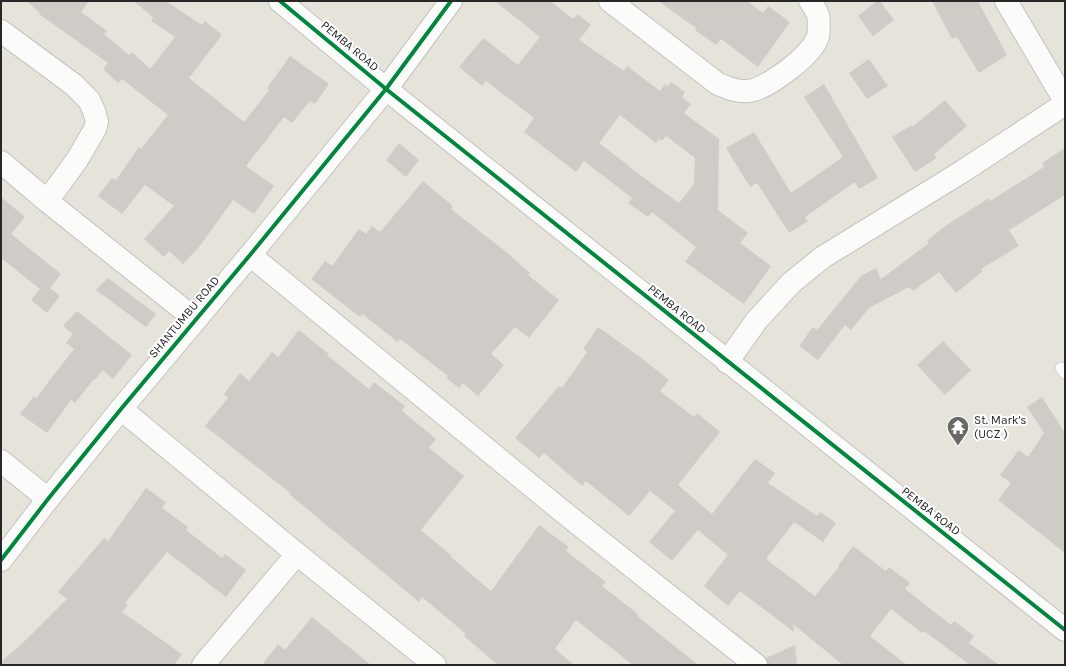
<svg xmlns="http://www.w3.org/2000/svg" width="1066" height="666" font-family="Karla,sans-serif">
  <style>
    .building { fill: #cfccc7; fill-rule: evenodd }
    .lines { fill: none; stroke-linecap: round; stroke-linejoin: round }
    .lane-casing { stroke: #c3c2c2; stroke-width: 12 }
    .street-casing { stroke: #c3c2c2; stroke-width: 24 }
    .secondary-casing { stroke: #c3c2c2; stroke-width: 24 }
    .lane { stroke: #fbfbfa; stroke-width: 11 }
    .street { stroke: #fbfbfa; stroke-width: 22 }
    .secondary { stroke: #fbfbfa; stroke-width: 22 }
    .cycleway-casing { stroke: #fff; stroke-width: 6 }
    .cycleway { stroke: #00873e; stroke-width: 4 }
    .labels { text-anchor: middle; stroke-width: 4; stroke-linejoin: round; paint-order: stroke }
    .street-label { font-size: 12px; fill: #272727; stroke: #fff }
    .poi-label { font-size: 12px; fill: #272727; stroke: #fff; text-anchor: start }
  </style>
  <rect width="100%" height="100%" fill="#e6e3db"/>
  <g class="building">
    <polygon points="26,1 89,1 81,12 107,31 104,34 129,55 132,52 150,69 175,37 151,21 153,17 133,1 166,1 202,25 205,21 222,35 189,78 244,122 269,90 267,88 290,56 329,84 315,104 310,101 292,123 284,117 246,166 274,186 254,214 233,200 199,247 183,264 169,251 164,257 144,239 174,206 145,185 122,214 98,196 112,178 116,180 139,147 141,149 168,115 122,79 118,83 103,69 108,63 39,14 40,13"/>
    <path d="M495,1H550L573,19L578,14L591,25L579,40L624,71L627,66L660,91L665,84L668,86L671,82L685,92L682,97L691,104L684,113L719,139L718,210L748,233L740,243L771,266L744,304L685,262L696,247L652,212L648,217L628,203L632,198L584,161L576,172L524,132L534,118L486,81L482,86L459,67L483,38L518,65L540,37ZM620,115L656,143L660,139L662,141L666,136L695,158L694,184L679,203L629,167V166L599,143Z"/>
    <polygon points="658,1 747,1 763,13 768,6 790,22 758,67 721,39 716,45 695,30 696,28"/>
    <polygon points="877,1 880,1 894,20 873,36 858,16"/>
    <polygon points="932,1 978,1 1007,55 979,73 957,37 952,39"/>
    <polygon points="869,59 888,86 867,99 849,73"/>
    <polygon points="824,84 878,178 859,189 855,182 805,217 808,221 789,233 757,183 750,187 726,148 754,132 791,193 843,157 804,97"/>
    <polygon points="945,100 967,126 934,154 937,158 915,172 892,137 912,125 913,126"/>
    <polygon points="399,143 419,160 406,177 386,160"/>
    <polygon points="1065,148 1065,195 1009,230 1019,246 981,269 983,271 956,293 939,272 913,291 909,287 869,308 851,330 845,325 818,360 799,346 813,327 817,330 861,276 876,268 881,279 929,243 927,241 945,226 989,198 990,201 1044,167 1042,163"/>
    <polygon points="423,181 453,206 451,209 505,251 530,273 528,275 559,300 529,338 515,327 491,354 504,365 478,396 463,383 459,388 446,378 448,376 400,339 398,342 362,314 360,317 311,279 325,261 332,266 359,229 366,234 372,226 380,232"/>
    <polygon points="1,197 25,217 11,234 61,274 50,288 60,296 47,313 31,300 40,289 1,258"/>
    <polygon points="108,278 156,314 146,327 96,290"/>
    <polygon points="77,311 132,355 113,379 103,370 95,380 94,379 75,403 71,400 47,433 20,414 34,396 36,398 74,349 66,343 73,334 63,326"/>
    <polygon points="598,327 640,357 669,380 660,391 694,417 697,413 720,432 678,485 712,514 755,459 775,473 768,483 817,516 820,512 836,523 823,542 794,522 766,559 815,596 839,567 838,566 853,546 886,571 889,567 910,583 905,589 951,625 954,621 974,636 969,643 999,665 970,665 924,631 922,633 891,609 870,636 907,665 843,665 793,624 794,632 740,591 728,606 704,586 728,555 698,530 672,561 649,542 675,511 650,491 629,516 586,481 582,486 544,453 539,458 515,438 559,386 562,388 587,352 583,349"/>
    <polygon points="299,330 329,354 327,355 369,389 374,382 405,406 402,411 436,439 429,448 464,476 421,530 452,556 451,557 491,591 539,525 569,547 566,551 606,582 602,586 638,614 637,616 698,665 633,665 576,620 555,649 574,665 498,665 464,636 466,634 422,597 419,602 289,494 290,493 205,426 228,398 224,394 240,373 249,381 272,352 278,357"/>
    <polygon points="943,341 971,370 945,395 917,365"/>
    <polygon points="1042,397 1065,433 1065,553 998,500 1011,483 1000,475 1019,450 1028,457 1044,433 1027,407"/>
    <polygon points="146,488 166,502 162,508 188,527 186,530 222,558 225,554 246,570 226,597 167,552 125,603 128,605 122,612 182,654 174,665 1,665 1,662 27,639 67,599 58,592 104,538 108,541"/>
    <polygon points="312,617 371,665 262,665 278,644 285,650"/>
    <polygon points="795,645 797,665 768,665 766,658"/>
  </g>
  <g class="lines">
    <g class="lane-casing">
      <polyline id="lane" points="1061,368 1065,373"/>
    </g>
    <g class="street-casing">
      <g id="street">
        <path d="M610,1L718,84C728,88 737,92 748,91C766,90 814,54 818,36C819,33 819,18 818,15C816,10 813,5 810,1"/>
        <polyline points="1006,1 1065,101"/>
        <polyline points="1,31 74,85 89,100 94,111 97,122 95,129 77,160 47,201"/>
        <polyline points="386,89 451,1"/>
        <polyline points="1,162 47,201 195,319"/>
        <polyline points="250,255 562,511 756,665"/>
        <polyline points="727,362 757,320 791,283 823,257 963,171 1065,104"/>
        <polyline points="121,409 297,554 435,665"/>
        <polyline points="1,461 48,499"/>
        <polyline points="203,665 297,554"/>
      </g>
    </g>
    <g class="secondary-casing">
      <g id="secondary">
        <polyline points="280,1 386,89 1065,630"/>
        <polyline points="1,560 48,499 121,409 250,255 386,89"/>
      </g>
    </g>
    <use href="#lane" class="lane"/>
    <use href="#street" class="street"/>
    <use href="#secondary" class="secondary"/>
    <g class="cycleway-casing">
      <g id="cycleway">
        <polyline points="280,1 386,89 1065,630"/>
        <polyline points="1,560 48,499 121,409 250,255 386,89 451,1"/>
      </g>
    </g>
    <use href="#cycleway" class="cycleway"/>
  </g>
  <defs>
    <g id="temple-pin" transform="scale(1.15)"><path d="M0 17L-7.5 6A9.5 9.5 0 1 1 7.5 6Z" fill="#6a6966" stroke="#fff"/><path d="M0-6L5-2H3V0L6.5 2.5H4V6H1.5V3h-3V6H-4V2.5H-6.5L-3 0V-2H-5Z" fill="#fff"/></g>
  </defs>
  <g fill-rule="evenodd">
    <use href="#temple-pin" x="958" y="427"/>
  </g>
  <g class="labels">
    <g class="street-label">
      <text transform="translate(350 46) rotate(40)" y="4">PEMBA ROAD</text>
      <text transform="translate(677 309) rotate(39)" y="4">PEMBA ROAD</text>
      <text transform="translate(184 317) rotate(-50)" y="4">SHANTUMBU ROAD</text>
      <text transform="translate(931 511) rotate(38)" y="4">PEMBA ROAD</text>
    </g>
    <g class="poi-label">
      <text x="974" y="424">St. Mark's<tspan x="974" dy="14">(UCZ )</tspan></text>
    </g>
  </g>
  <rect width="1066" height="666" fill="none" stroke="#272727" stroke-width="4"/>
</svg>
